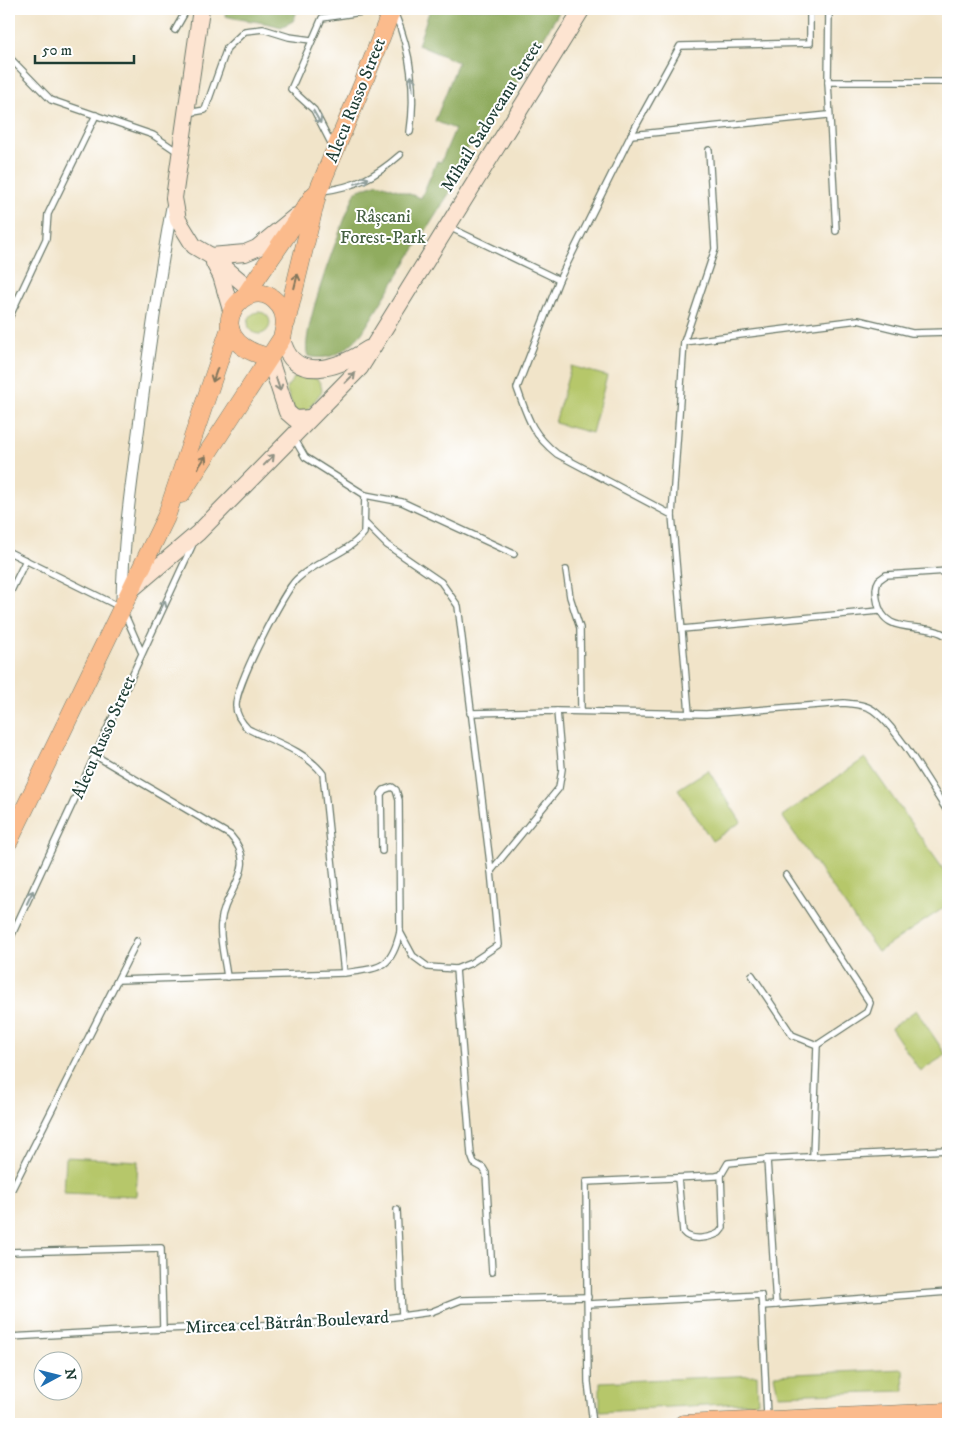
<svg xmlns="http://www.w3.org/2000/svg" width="957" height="1433" font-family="'IM FELL DW Pica',serif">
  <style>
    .green { fill: #b6c76a; stroke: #6a824f }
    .forest { fill: #90ac5e; stroke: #587449 }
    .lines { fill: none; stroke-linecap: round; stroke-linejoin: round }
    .lane-casing { stroke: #687768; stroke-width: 8 }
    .street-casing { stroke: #687768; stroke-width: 13 }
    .secondary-casing { stroke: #687768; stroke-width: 18 }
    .primary-casing { stroke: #687768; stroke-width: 19 }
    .lane { stroke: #fff; stroke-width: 5.5 }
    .street { stroke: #fff; stroke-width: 11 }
    .secondary { stroke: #fde4d1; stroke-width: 16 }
    .primary { stroke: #fbbb8c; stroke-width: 18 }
    .oneway { stroke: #8f9e9a }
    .oneway2 { stroke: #82765c }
    .oneway3 { stroke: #8e9082 }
    .labels { text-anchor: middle; stroke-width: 4; stroke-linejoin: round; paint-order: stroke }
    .street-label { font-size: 18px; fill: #1f3d34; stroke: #fff }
    .park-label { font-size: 18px; fill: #456042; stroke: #fff }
  </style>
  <rect width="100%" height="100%" fill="#fff"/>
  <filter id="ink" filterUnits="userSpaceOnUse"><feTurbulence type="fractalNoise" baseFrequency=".02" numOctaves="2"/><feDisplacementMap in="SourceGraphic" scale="10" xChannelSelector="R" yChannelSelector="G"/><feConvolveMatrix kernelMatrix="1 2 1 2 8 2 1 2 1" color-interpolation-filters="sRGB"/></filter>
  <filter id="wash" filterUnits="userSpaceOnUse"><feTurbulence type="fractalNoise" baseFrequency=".0096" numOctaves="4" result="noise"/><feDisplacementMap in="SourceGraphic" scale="20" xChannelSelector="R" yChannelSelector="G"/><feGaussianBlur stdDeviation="1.12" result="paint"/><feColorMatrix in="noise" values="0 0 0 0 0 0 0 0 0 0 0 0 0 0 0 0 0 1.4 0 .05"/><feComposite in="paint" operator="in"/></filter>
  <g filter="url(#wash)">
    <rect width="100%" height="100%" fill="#f1e4c9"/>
    <g class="green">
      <circle cx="259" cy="323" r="11"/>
      <polygon points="571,366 607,376 592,433 555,423"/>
      <path d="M299,372C311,375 321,377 322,391L307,411L295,413L286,388Z"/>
      <polygon points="865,758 948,876 948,905 878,952 782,816"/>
      <polygon points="708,770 741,822 712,841 678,789"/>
      <polygon points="916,1010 946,1055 920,1071 891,1028"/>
      <polygon points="66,1157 138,1161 136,1196 64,1193"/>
      <polygon points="903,1369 904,1391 778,1395 774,1375"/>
      <polygon points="757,1375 758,1402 600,1411 600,1382"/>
    </g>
    <g class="forest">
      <path d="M226,9H298L293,21L281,27C262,21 244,21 225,16Z"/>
      <path d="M430,9H561L500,110L489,114L458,165L460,176L362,333C347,350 332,362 308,356C298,334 345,217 356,191L378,183L421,198L437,161L441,162L455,129L435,121L458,62L418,45Z"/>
    </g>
  </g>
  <g filter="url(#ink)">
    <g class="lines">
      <g class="lane-casing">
        <g id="lane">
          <polyline points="829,9 828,82 948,82"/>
          <path d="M395,14C411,52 416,91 410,132"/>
          <polyline points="175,30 187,9"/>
          <polyline points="9,57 51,100 153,135 178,152"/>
          <polyline points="828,82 836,231"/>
          <polyline points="188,113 205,110 227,48 245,31 263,29 289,37 311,40"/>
          <polyline points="631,135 828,115"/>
          <polyline points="333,147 314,110 291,89 322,18 381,9"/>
          <path d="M322,191C355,187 375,177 400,155"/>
          <path d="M449,227L559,280L517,388C528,418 531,433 557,454L672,515"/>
          <polyline points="559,280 631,135 680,46 810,43 810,9"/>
          <polyline points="9,318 46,239 48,214 96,115"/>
          <polyline points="684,342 858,320 912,333 948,332"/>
          <polyline points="294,438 305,457 365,495 402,502 514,554"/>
          <path d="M365,495L364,533C346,555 317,560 297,579C283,592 235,687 236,706C236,715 242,723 248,729C273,741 306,751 323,774L344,973C380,968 391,970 400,932L399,800L396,790L392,787L384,790L381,794L382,851"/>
          <polyline points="366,524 387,545 441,582 458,606 491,871 498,945 471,963 456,969 428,967 413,956 400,932"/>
          <polyline points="9,552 122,608 141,651"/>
          <polyline points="566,570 570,597 580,628 581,711"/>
          <path d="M948,571L886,575L879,580C875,586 876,592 877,599C883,640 924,619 948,637"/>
          <polyline points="9,595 26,560"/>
          <polyline points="682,629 879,611"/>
          <path d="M470,713L557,711L706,714L844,703C853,704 865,704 873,710C899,729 929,784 948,812"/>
          <polyline points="689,713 672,515 684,342 715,249 709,150"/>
          <path d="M96,756L230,835C261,869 224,889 221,923C219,939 225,960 227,977"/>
          <polyline points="491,871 559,788 562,769 557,711"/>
          <polyline points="786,875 870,1003 867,1012 817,1045"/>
          <polyline points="9,941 192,546"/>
          <polyline points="456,969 471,1155 474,1163 483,1168 486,1173 492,1272"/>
          <polyline points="752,975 792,1035 817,1045"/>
          <polyline points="118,980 344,973"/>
          <polyline points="813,1157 817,1045"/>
          <path d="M678,1178L683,1232C691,1242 709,1238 719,1233L723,1228L721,1175"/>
          <polyline points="9,1195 137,941"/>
          <polyline points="397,1210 402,1316"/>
          <polyline points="9,1252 161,1248 163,1329 9,1337"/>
          <polyline points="588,1304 761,1295 762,1306 948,1292"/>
          <polyline points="776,1305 767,1159 948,1150"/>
          <polyline points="762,1306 767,1417"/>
          <polyline points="163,1329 364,1321 431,1312 461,1300 588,1297"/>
          <polyline points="593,1424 588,1382 586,1182 716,1176 721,1175 728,1163 767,1159"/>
        </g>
      </g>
      <g class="street-casing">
        <path id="street" d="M122,600C123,539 132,479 140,418C149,348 159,277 172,207"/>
      </g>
      <g class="secondary-casing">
        <g id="secondary">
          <polyline points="201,9 174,198 178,220 194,246 211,256 250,289 261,294"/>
          <polyline points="211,256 245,253 257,248 296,216"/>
          <polyline points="214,263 221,276 231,310"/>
          <path d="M282,338C292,386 340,367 368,349"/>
          <polyline points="269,357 287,412 295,419 309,418"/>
          <polyline points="131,590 198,533 360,368 582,9"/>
        </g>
      </g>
      <g class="primary-casing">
        <g id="primary">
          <polyline points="244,297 314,195"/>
          <polyline points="286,323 318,191 364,81 392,9"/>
          <path d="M181,494L282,338C285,327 287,315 279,305C249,265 190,340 269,357"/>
          <polyline points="9,841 166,517 230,328"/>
          <polyline points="683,1424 948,1412"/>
        </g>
      </g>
      <use href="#lane" class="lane"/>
      <use href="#street" class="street"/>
      <use href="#secondary" class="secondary"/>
      <use href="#primary" class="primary"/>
    </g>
    <defs><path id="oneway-shaft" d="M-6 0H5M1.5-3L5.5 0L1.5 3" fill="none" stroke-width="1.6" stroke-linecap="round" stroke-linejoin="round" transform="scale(1.25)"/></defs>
    <g class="oneway">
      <use href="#oneway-shaft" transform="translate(412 83) rotate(-95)"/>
      <use href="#oneway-shaft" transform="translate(317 117) rotate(60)"/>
      <use href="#oneway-shaft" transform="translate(362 181) rotate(-23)"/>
      <use href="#oneway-shaft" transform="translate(162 607) rotate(-64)"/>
      <use href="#oneway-shaft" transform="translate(30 897) rotate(-65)"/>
    </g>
    <g class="oneway2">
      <use href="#oneway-shaft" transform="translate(296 281) rotate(-76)"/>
      <use href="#oneway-shaft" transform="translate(215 375) rotate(109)"/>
      <use href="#oneway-shaft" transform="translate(202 462) rotate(-57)"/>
    </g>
    <g class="oneway3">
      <use href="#oneway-shaft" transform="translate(350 378) rotate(-44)"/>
      <use href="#oneway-shaft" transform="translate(278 384) rotate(72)"/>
      <use href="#oneway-shaft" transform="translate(269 460) rotate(-46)"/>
    </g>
  </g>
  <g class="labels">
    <g class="street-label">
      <text transform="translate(355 100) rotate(-68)" y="6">Alecu Russo Street</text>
      <text transform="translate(491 116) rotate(-58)" y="6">Mihail Sadoveanu Street</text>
      <text transform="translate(103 737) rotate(-66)" y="6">Alecu Russo Street</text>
      <text transform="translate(287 1322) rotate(-3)" y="6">Mircea cel Bătrân Boulevard</text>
    </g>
    <g class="park-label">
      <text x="383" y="222">Râșcani<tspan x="383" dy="21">Forest-Park</tspan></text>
    </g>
  </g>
  <rect width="957" height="1433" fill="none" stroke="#fff" stroke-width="30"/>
  <g transform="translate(58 1376) rotate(83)"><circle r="24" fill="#ffffff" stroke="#a5b1ae"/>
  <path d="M0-4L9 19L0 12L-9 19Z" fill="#1f6fb2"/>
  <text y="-8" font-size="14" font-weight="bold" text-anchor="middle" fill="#1f3d34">N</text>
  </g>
  <path d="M35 55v8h99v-8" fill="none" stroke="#1f3d34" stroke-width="2.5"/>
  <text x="42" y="55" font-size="15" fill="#1f3d34" stroke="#ffffff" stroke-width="4" paint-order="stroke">50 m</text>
</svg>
